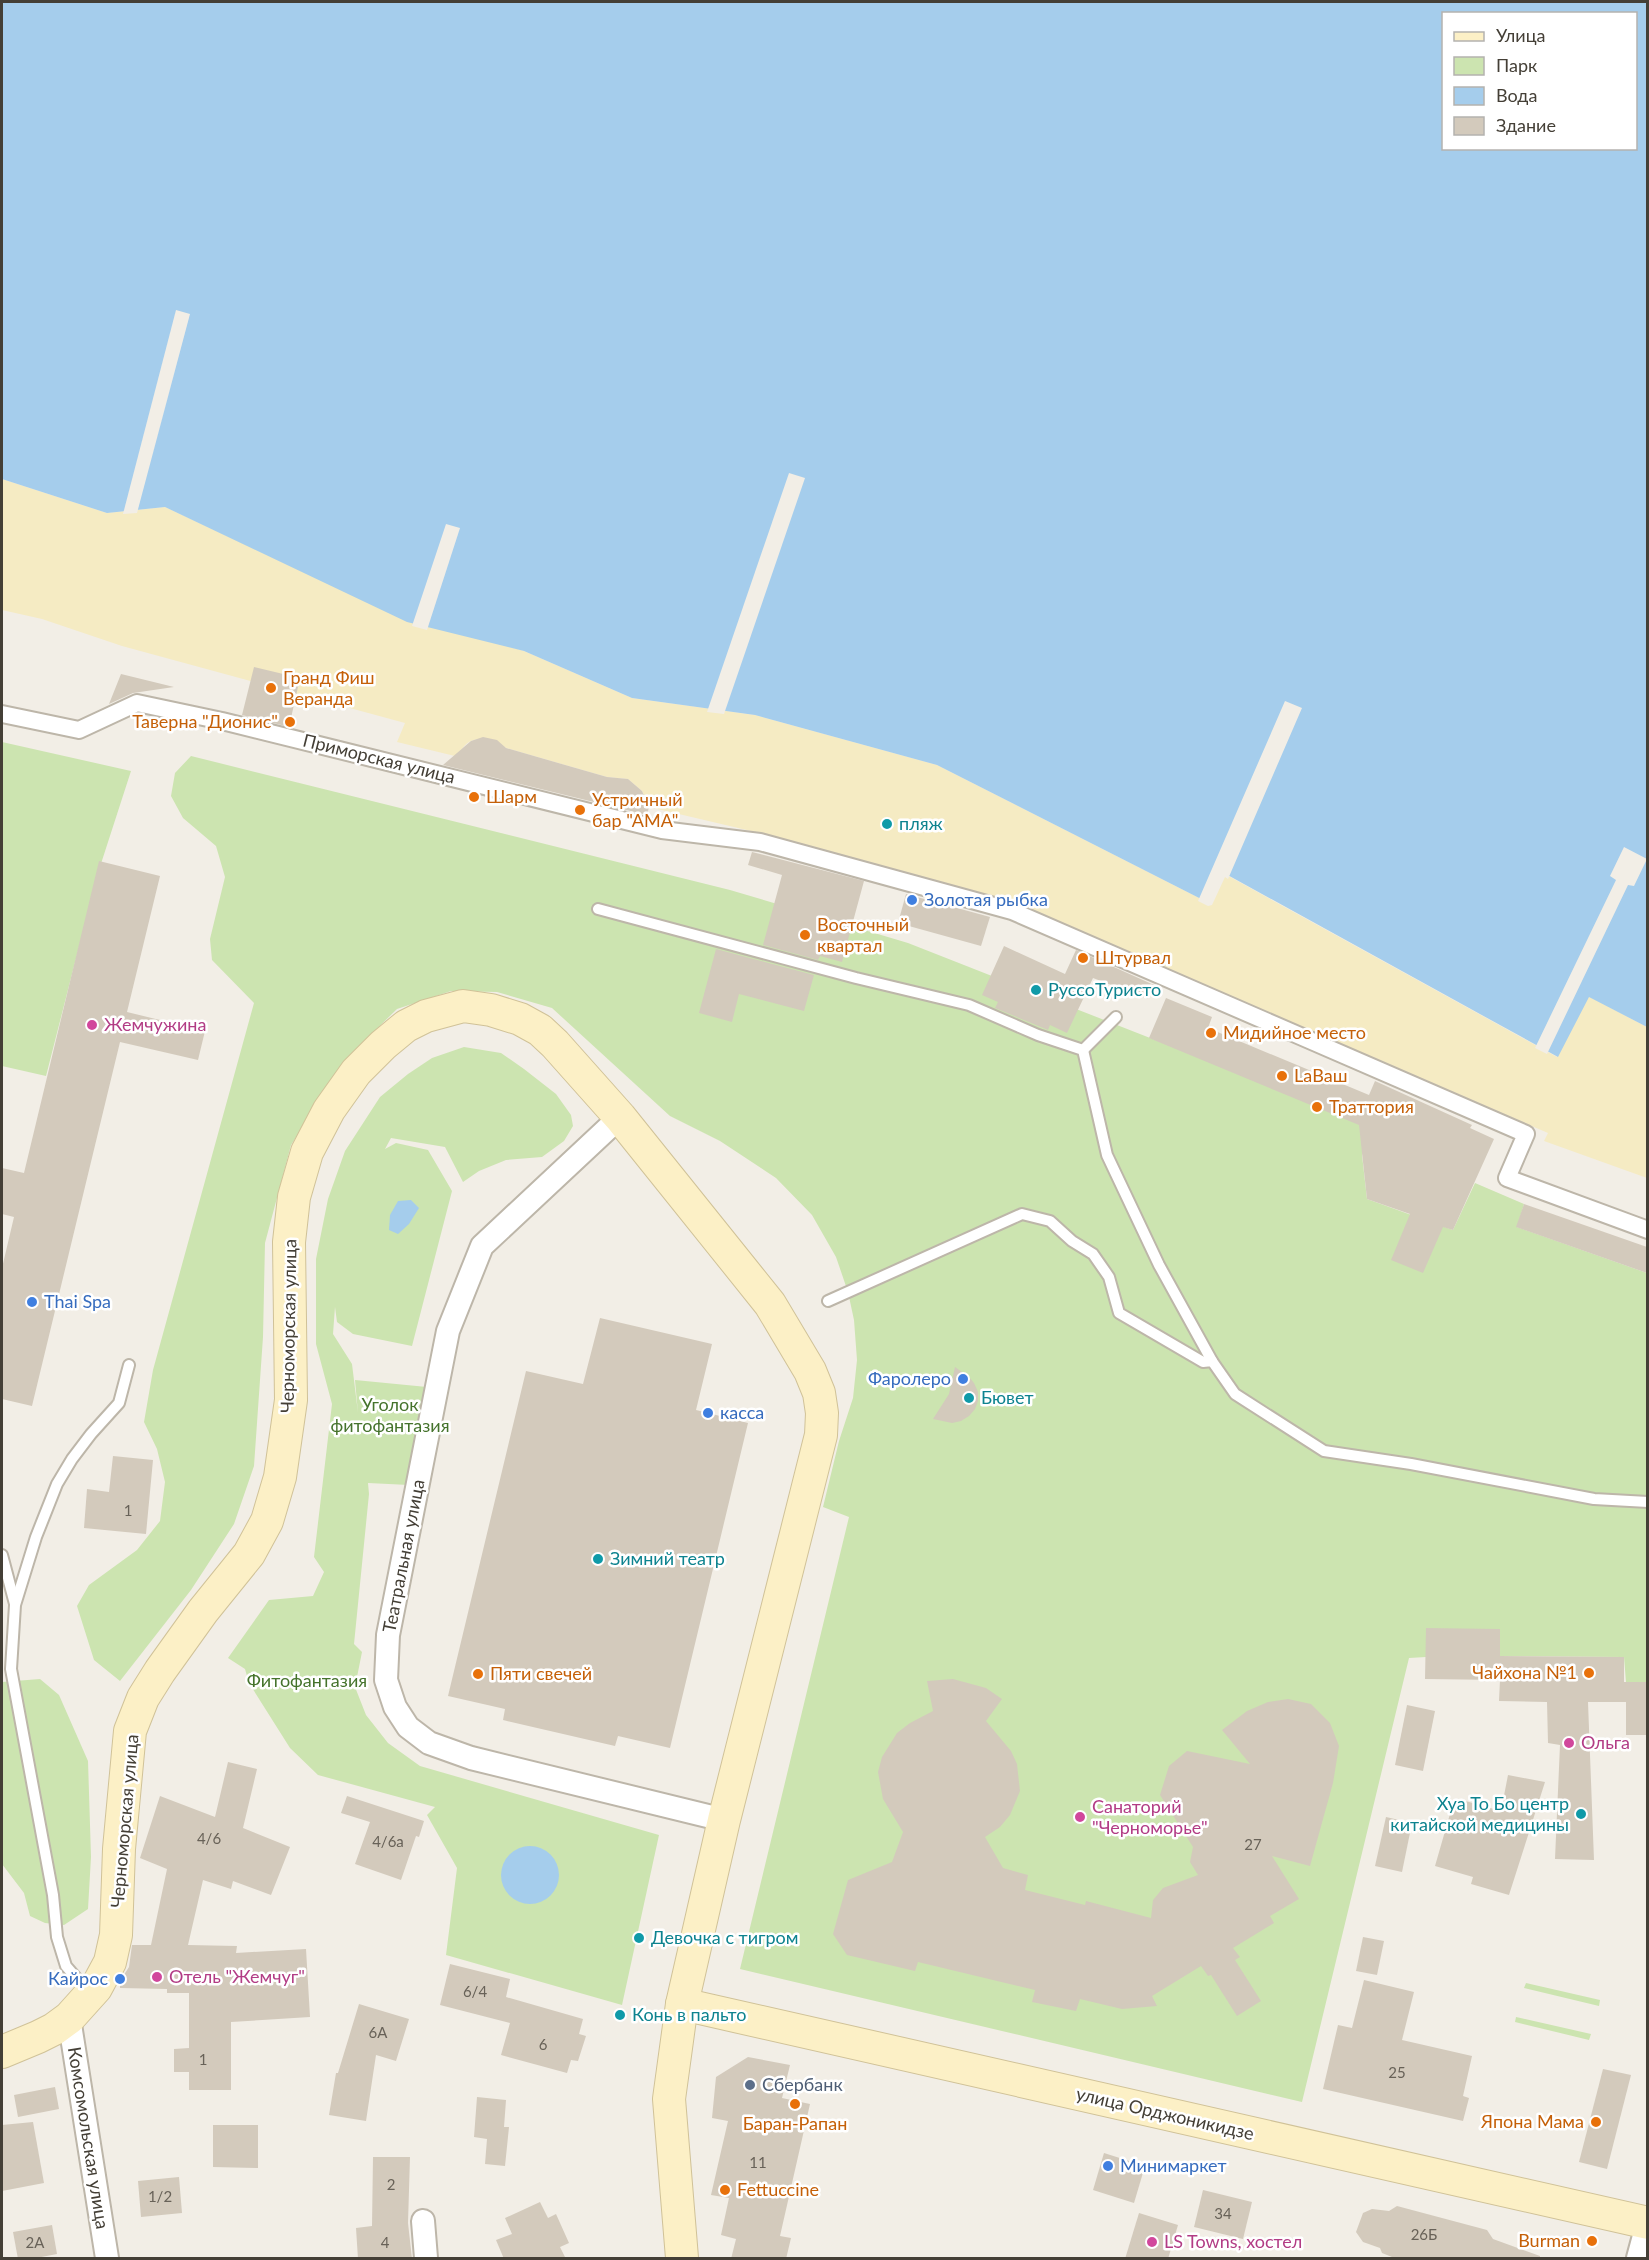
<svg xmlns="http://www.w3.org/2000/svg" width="1649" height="2260" font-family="Lato,sans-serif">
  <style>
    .green { fill: #cce4b0 }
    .sand { fill: #f5ebc3 }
    .water { fill: #a5cdec; fill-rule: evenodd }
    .pier { fill: #f2eee6 }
    .building { fill: #d3cabc }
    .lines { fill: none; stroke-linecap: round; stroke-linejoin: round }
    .service-casing { stroke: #bdb6a9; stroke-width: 14 }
    .pedestrian-casing { stroke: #bdb6a9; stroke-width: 20 }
    .minor-casing { stroke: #bdb6a9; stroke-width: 26 }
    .secondary-casing { stroke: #d0c298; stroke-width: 34 }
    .service { stroke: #fff; stroke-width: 10 }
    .pedestrian { stroke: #fff; stroke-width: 16 }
    .minor { stroke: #fff; stroke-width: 22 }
    .secondary { stroke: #fcf0c6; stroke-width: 32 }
    .food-dot { fill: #e8710a; stroke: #fff; stroke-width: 2 }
    .culture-dot { fill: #0f9aa8; stroke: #fff; stroke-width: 2 }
    .shop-dot { fill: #3f7fe0; stroke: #fff; stroke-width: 2 }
    .hotel-dot { fill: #d1479c; stroke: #fff; stroke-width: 2 }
    .service-dot { fill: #5c6f8a; stroke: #fff; stroke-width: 2 }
    .labels { text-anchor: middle; stroke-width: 5; stroke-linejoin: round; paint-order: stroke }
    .number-label { font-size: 15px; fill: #686258 }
    .food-label { font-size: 18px; fill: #c56008; stroke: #fff; text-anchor: start }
    .street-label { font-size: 18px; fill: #443f36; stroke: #fff }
    .culture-label { font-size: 18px; fill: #0d838f; stroke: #fff; text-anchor: start }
    .shop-label { font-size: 18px; fill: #366cbe; stroke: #fff; text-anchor: start }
    .hotel-label { font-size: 18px; fill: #b23c85; stroke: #fff; text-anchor: start }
    .park-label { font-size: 18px; fill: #45732c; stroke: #fff }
    .service-label { font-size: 18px; fill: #4e5e75; stroke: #fff; text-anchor: start }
  </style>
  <rect width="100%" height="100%" fill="#f2eee6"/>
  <g class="green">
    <polygon points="2,742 131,771 97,876 46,1076 2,1066"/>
    <polygon points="191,756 730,890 908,943 1196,1056 1373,1130 1362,1155 1367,1199 1453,1230 1475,1183 1524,1204 1517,1227 1647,1273 1647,1682 1626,1682 1624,1657 1500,1656 1500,1629 1426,1629 1426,1657 1409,1658 1302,2102 740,1969 849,1517 823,1507 839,1441 853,1398 857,1360 854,1320 848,1292 836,1257 812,1215 776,1178 720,1141 670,1116 552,1008 497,992 451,991 397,1009 345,1060 291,1145 265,1243 263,1337 254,1466 234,1524 191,1590 120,1681 94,1660 77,1606 89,1585 137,1550 160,1521 165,1482 157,1449 144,1422 153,1370 254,1003 212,960 210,939 225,877 216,846 183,818 171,796 175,773"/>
    <polygon points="464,1047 501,1053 524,1069 556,1094 571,1115 573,1126 564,1141 542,1157 506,1160 479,1171 463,1182 445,1147 391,1138 385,1149 396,1143 428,1150 452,1191 412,1346 353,1334 337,1322 335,1307 333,1334 352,1364 358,1413 355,1380 427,1387 409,1485 368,1483 369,1494 354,1644 362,1652 355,1687 366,1715 388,1743 420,1766 659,1835 622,2005 446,1955 457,1868 427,1815 435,1807 318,1775 290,1748 249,1683 245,1669 228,1658 269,1600 313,1596 324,1572 314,1557 332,1404 316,1344 316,1259 328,1199 345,1151 380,1097 408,1074 432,1058"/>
    <polygon points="40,1679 59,1695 88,1761 91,1857 88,1909 64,1925 45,1923 30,1916 24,1893 2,1864 2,1682"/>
    <polygon points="1526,1983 1600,2000 1599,2006 1524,1988"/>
    <polygon points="1516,2017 1591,2034 1589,2040 1515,2022"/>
  </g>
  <path class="sand" d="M2,479L107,513L165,507L383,609L524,651L632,698L755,715L937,765L1209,903L1223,873L1557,1057L1588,996L1647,1027V1178L1544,1141L1548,1133L1013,902L751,831L649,807L642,791L628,779L607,777L506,748C491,736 464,733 459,757L397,742L405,723L122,646L42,619L2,610Z"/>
  <g class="water">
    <path d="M2,2H1647V1027L1589,997L1558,1057L1224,873L1209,903L937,765L755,715L632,698L524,651L407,622L165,507L107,513L2,479ZM1444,14H1636V148H1444Z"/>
    <polygon points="411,1200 419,1208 409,1224 398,1234 389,1230 390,1215 398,1201"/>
    <circle cx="530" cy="1875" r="29"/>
  </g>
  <g class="pier">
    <polygon points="176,310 190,314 137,513 123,514"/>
    <polygon points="789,473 805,478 724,714 707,712"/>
    <polygon points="446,524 460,528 427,630 412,626"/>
    <polygon points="1285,701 1302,708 1228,879 1225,877 1212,905 1208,906 1198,901"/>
    <polygon points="1624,847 1647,859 1634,886 1628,885 1547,1054 1535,1048 1616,880 1610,876"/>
  </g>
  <g class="building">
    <polygon points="254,667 300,678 289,727 242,715"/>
    <polygon points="121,674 174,687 133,693 109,704"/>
    <polygon points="483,737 497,740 506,748 607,777 628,779 642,791 649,807 647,815 443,765 471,741"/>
    <polygon points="752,852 864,881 842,962 820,956 818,960 763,945 782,875 748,865"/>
    <polygon points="99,861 160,876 127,1012 205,1031 198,1060 120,1042 32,1406 2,1399 2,1268 14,1217 2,1214 2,1168 24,1173"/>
    <polygon points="906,894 990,917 981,946 898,923"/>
    <polygon points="1004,946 1065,974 1076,950 1154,985 1148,999 1093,978 1067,1033 1050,1025 1048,1030 995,1008 998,1002 982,995"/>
    <polygon points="716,949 814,975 804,1011 739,994 732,1022 699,1013"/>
    <polygon points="1166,998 1212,1017 1208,1028 1369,1095 1375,1081 1472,1125 1470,1128 1494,1139 1453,1230 1443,1227 1423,1273 1391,1260 1410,1214 1367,1199 1359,1125 1149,1038"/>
    <polygon points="1524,1204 1647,1247 1647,1273 1516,1227"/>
    <polygon points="600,1318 712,1344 696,1410 748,1423 670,1748 618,1736 615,1746 503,1720 505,1709 448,1696 526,1371 583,1384"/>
    <polygon points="955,1367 969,1377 974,1383 978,1392 978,1401 975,1409 969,1416 961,1421 952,1423 933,1419 949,1394"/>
    <polygon points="113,1456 153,1460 146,1534 84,1528 87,1489 109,1492"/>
    <polygon points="1426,1628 1500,1629 1500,1656 1624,1657 1624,1682 1647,1682 1647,1735 1626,1735 1626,1702 1588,1702 1594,1860 1555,1859 1560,1745 1548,1743 1547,1702 1499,1701 1500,1680 1425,1679"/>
    <polygon points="953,1679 986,1688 1002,1699 986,1721 1011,1751 1017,1764 1020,1791 1010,1815 1000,1827 985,1837 1003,1868 1028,1875 1025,1890 1085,1905 1086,1901 1151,1918 1153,1900 1163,1888 1198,1875 1190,1862 1193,1847 1160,1795 1169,1766 1187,1751 1250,1764 1222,1730 1247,1711 1268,1702 1288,1699 1311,1704 1330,1723 1339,1746 1333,1783 1310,1866 1272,1856 1299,1899 1270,1916 1274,1923 1233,1948 1240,1957 1235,1960 1261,2001 1237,2016 1211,1975 1208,1976 1201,1966 1152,1996 1157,2006 1122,2009 1080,1999 1076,2011 1032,2002 1035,1990 918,1962 915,1971 847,1955 833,1934 848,1880 892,1862 903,1832 883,1799 878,1772 882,1757 897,1733 910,1723 933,1711 927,1681"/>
    <polygon points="1407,1705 1435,1711 1423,1771 1395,1765"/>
    <polygon points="228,1762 257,1769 243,1828 290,1847 271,1895 233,1881 231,1889 203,1880 188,1945 237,1946 236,1953 306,1949 310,2017 231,2022 231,2090 189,2090 189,2072 174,2072 174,2049 189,2048 189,1993 167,1993 167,1989 120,1988 120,1981 129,1967 132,1945 151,1945 167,1869 140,1858 160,1796 215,1817"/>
    <polygon points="1508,1775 1545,1782 1509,1895 1471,1884 1473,1877 1435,1866 1454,1800 1462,1800 1501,1811"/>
    <polygon points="347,1796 424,1821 419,1837 416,1836 401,1880 355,1864 370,1822 341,1813"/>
    <polygon points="1386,1817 1412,1823 1402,1872 1375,1866"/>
    <polygon points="1363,1937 1384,1941 1377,1975 1356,1971"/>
    <polygon points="450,1964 510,1979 506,1997 583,2019 579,2034 586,2036 578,2061 571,2060 567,2073 501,2055 510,2023 440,2005"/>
    <polygon points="1364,1980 1414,1992 1402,2040 1472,2056 1463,2096 1469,2098 1463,2121 1323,2089 1338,2025 1352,2028"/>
    <polygon points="359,2004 409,2019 396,2061 376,2055 366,2121 329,2115 336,2073 338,2073"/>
    <polygon points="748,2057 790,2065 782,2098 810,2104 780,2236 791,2238 786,2259 731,2259 736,2239 721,2235 729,2198 711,2195 728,2121 712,2118 716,2077"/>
    <polygon points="1603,2069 1631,2075 1607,2169 1579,2162"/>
    <polygon points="55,2087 59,2109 18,2117 14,2095"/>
    <polygon points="477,2097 506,2100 504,2127 509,2127 505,2166 485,2164 487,2139 474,2137"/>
    <polygon points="33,2122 44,2183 2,2191 2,2125"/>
    <polygon points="213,2125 258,2125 258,2168 213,2167"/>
    <polygon points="1104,2153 1145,2166 1134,2203 1093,2190"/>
    <polygon points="373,2157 410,2157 408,2223 412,2259 358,2259 356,2228 372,2226"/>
    <polygon points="179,2177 182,2213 141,2217 138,2181"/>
    <polygon points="1203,2190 1252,2202 1243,2239 1194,2227"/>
    <polygon points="540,2202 548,2218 556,2214 569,2243 560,2247 566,2259 504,2259 496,2240 512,2234 505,2218"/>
    <polygon points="1397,2206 1487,2230 1493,2239 1540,2256 1540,2259 1397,2259 1382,2253 1380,2248 1363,2242 1356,2232 1363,2213 1372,2209 1389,2211"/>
    <polygon points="1139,2213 1178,2225 1168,2259 1125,2259"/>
    <polygon points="52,2225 57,2254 31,2259 18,2259 13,2232"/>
  </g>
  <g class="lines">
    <g class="service-casing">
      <g id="service">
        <polyline points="598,909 856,978 969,1005 1038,1035 1083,1050 1107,1155 1159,1265 1212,1361"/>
        <polyline points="1083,1050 1116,1017"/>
        <polyline points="828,1301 1022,1214 1050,1221 1072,1241 1093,1254 1109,1277 1119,1313 1203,1362 1212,1361 1235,1394 1324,1451 1411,1464 1594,1499 1648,1502"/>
        <polyline points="2,1555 15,1604"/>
        <polyline points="92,1989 79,1981 66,1966 57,1937 53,1895 11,1669 15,1605 36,1537 57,1484 72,1459 91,1434 119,1403 129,1365"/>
      </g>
    </g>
    <g class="pedestrian-casing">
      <polyline id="pedestrian" points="2,714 79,730 137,703 222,721 662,830 760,842 1012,911 1526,1134 1507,1178 1648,1230"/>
    </g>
    <g class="minor-casing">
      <g id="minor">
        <polyline points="620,1117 482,1246 448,1331 388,1635 386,1680 395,1707 408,1727 429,1743 471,1758 724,1820"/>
        <polyline points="69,2018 107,2258"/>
        <polyline points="423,2221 426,2258"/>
        <polyline points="1638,2258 1648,2221"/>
      </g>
    </g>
    <g class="secondary-casing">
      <g id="secondary">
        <polyline points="682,2004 1648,2223"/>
        <polyline points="2,2052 38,2037 54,2029 69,2018 96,1988 110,1962 116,1935 119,1849 130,1731 143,1698 160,1671 203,1611 249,1554 267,1521 280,1477 291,1400 289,1242 294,1197 307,1152 329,1110 356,1072 383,1045 406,1026 426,1016 463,1006 491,1010 520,1019 540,1030 555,1044 620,1117 770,1304 810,1371 819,1393 822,1413 821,1435 724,1820 682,2004 669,2099 682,2258"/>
      </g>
    </g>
    <use href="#service" class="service"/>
    <use href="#pedestrian" class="pedestrian"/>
    <use href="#minor" class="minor"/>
    <use href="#secondary" class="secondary"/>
  </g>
  <g class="food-dot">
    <circle cx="271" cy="688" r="6"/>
    <circle cx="290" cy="722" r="6"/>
    <circle cx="474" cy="797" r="6"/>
    <circle cx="580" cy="810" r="6"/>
    <circle cx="805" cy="935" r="6"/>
    <circle cx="1083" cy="958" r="6"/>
    <circle cx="1211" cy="1033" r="6"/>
    <circle cx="1282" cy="1076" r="6"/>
    <circle cx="1317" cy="1107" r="6"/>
    <circle cx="1589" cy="1673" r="6"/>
    <circle cx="478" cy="1674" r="6"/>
    <circle cx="795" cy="2104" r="6"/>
    <circle cx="1596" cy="2122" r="6"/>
    <circle cx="725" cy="2190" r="6"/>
    <circle cx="1592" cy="2241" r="6"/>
  </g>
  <g class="culture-dot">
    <circle cx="887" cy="824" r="6"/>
    <circle cx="1036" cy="990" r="6"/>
    <circle cx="969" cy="1398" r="6"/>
    <circle cx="598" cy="1559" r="6"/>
    <circle cx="1581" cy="1814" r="6"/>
    <circle cx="639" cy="1938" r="6"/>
    <circle cx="620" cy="2015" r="6"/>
  </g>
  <g class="shop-dot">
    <circle cx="912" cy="900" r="6"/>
    <circle cx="32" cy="1302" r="6"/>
    <circle cx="963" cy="1379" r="6"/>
    <circle cx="708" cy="1413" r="6"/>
    <circle cx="120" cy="1979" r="6"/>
    <circle cx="1108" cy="2166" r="6"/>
  </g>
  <g class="hotel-dot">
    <circle cx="92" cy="1025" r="6"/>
    <circle cx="1569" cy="1743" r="6"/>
    <circle cx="1080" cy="1817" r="6"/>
    <circle cx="157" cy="1977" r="6"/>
    <circle cx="1152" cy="2242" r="6"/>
  </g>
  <circle class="service-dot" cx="750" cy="2085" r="6"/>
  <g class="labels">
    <g class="number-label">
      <text x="128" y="1516">1</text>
      <text x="209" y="1844">4/6</text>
      <text x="388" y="1847">4/6а</text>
      <text x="1253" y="1850">27</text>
      <text x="475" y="1997">6/4</text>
      <text x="378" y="2038">6А</text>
      <text x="543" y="2050">6</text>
      <text x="203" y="2065">1</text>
      <text x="1397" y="2078">25</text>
      <text x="758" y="2168">11</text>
      <text x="391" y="2190">2</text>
      <text x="160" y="2202">1/2</text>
      <text x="1223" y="2219">34</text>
      <text x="1424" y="2240">26Б</text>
      <text x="35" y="2248">2А</text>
      <text x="385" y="2248">4</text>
    </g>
    <g class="food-label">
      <text x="283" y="684">Гранд Фиш<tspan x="283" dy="21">Веранда</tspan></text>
      <text x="278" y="728" text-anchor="end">Таверна "Дионис"</text>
      <text x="486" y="803">Шарм</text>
      <text x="592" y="806">Устричный<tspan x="592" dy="21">бар "АМА"</tspan></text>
      <text x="817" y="931">Восточный<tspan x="817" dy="21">квартал</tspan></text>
      <text x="1095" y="964">Штурвал</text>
      <text x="1223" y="1039">Мидийное место</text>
      <text x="1294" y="1082">LaВаш</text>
      <text x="1329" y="1113">Траттория</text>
      <text x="1577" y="1679" text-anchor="end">Чайхона №1</text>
      <text x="490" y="1680">Пяти свечей</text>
      <text x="1584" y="2128" text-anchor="end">Япона Мама</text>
      <text x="795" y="2130" text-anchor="middle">Баран-Рапан</text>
      <text x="737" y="2196">Fettuccine</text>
      <text x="1580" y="2247" text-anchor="end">Burman</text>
    </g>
    <g class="street-label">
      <text transform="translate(379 759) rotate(14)" y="6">Приморская улица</text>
      <text transform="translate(289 1326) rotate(-89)" y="6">Черноморская улица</text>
      <text transform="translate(404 1556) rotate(-79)" y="6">Театральная улица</text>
      <text transform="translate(125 1821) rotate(-85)" y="6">Черноморская улица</text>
      <text transform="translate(1165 2114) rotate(13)" y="6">улица Орджоникидзе</text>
      <text transform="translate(88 2138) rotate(81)" y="6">Комсомольская улица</text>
    </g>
    <g class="culture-label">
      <text x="899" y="830">пляж</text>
      <text x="1048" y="996">РуссоТуристо</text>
      <text x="981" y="1404">Бювет</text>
      <text x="610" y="1565">Зимний театр</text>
      <text x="1569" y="1810" text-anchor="end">Хуа То Бо центр<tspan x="1569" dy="21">китайской медицины</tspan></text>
      <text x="651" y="1944">Девочка с тигром</text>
      <text x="632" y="2021">Конь в пальто</text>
    </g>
    <g class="shop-label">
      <text x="924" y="906">Золотая рыбка</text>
      <text x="44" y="1308">Thai Spa</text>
      <text x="951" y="1385" text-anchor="end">Фаролеро</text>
      <text x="720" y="1419">касса</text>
      <text x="108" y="1985" text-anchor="end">Кайрос</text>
      <text x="1120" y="2172">Минимаркет</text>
    </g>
    <g class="hotel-label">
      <text x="104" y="1031">Жемчужина</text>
      <text x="1581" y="1749">Ольга</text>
      <text x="1092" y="1813">Санаторий<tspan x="1092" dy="21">"Черноморье"</tspan></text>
      <text x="169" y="1983">Отель "Жемчуг"</text>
      <text x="1164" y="2248">LS Towns, хостел</text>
    </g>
    <g class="park-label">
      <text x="390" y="1411">Уголок<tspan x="390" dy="21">фитофантазия</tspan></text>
      <text x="307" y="1687">Фитофантазия</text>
    </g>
    <g class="service-label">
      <text x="762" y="2091">Сбербанк</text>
    </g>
  </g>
  <rect width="1649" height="2260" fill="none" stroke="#443f36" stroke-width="6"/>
  <rect x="1442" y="12" width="195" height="138" fill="#ffffff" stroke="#b4b2af" stroke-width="1.5"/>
  <rect x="1454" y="32" width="30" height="9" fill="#fcf0c6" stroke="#b4b2af" stroke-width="1.5"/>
  <text x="1496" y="42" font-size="18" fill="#443f36">Улица</text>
  <rect x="1454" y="57" width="30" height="18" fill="#cce4b0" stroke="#b4b2af" stroke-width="1.5"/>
  <text x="1496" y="72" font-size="18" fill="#443f36">Парк</text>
  <rect x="1454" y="87" width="30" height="18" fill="#a5cdec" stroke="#b4b2af" stroke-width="1.5"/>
  <text x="1496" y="102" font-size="18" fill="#443f36">Вода</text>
  <rect x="1454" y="117" width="30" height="18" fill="#d3cabc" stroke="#b4b2af" stroke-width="1.5"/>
  <text x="1496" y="132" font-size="18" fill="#443f36">Здание</text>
</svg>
